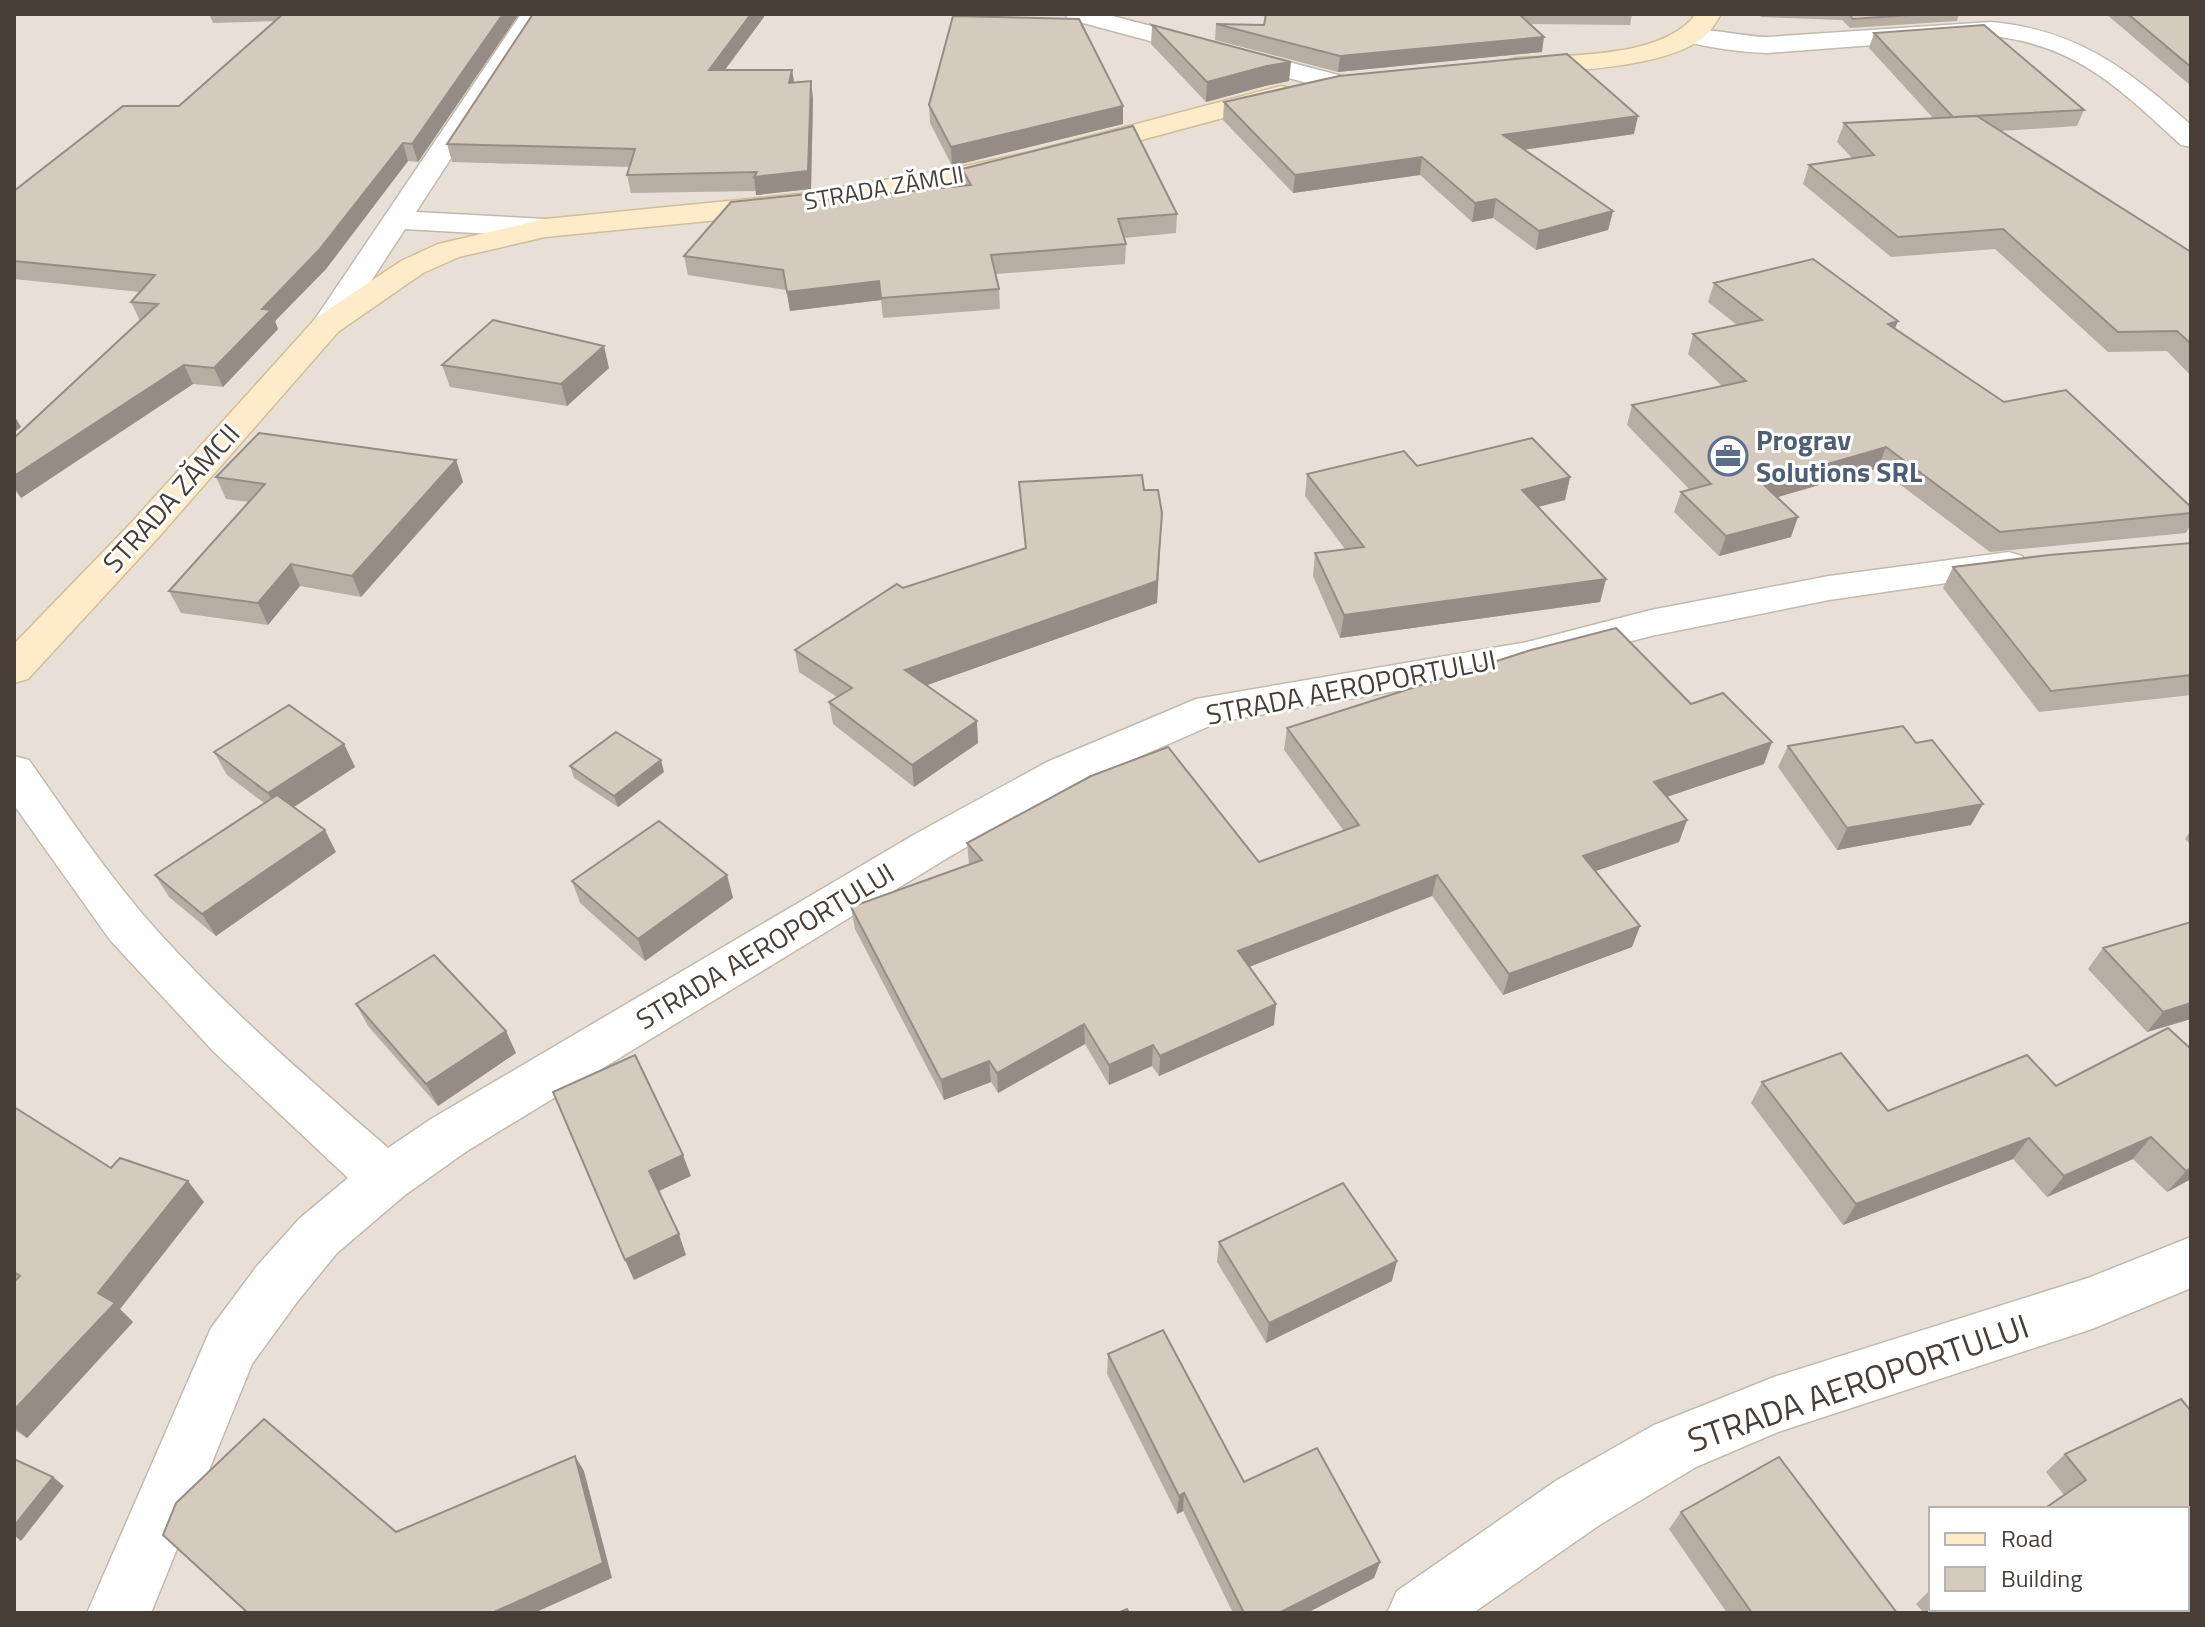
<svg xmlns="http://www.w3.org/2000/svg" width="2205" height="1627" font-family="'Titillium Web',sans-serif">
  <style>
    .residential { fill: #e8e0d7; fill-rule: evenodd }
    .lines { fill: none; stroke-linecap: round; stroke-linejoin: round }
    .street-casing { stroke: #c2b9ae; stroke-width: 3 }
    .secondary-casing { stroke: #d3bd99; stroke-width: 3 }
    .street { fill: #fff; fill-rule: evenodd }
    .secondary { fill: #feebc9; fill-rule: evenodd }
    .wall { fill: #b7aea3 }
    .shaded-wall { fill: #958d85 }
    .building { fill: #d5cabe; stroke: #958d85; stroke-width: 2 }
    .labels { text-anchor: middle; stroke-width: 6; stroke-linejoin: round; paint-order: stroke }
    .far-street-label { font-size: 24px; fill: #473f37; stroke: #fff }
    .service-label { font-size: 28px; font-weight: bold; fill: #4e5e75; stroke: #fff; text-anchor: start }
    .street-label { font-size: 28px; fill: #473f37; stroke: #fff }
    .near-street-label { font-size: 34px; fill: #473f37; stroke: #fff }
  </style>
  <rect width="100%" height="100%" fill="#f4efe8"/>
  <path class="residential" d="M14,14H2191V1613H14ZM1931,1509H2187V1609H1931Z"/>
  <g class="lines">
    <g class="street-casing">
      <g id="street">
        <polygon points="521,14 545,14 416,212 545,219 555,222 560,228 555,234 545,237 405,229 338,332 327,335 316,332 311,325"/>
        <polygon points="1065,14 1105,14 1346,77 1350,83 1346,89 1337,91 1068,19"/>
        <path d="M1991,22C2078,30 2127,69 2191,125V147L2181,145C2121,90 2076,44 1991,36L1767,53C1739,52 1711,48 1683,41L1680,36L1683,31C1702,26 1744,37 1767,37Z"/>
        <path d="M2009,552L2022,556L2028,564L2022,572L1829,600L1651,636L1527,668L1219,722L1077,784L949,857L467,1151L405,1195L337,1253L297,1302L252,1364L151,1613H87L211,1328L257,1266L299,1219L348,1178L214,1052L110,940L14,805V756L29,760C71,820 112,881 161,935C231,1012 310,1080 388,1148L431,1119L917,833L1047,762L1196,699L1527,642L1651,610L1829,576Z"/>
        <polygon points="2191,1237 2191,1288 2092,1329 1778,1432 1696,1467 1601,1524 1473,1613 1387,1613 1397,1591 1557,1480 1654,1425 1774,1377 2088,1278"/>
      </g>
    </g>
    <g class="secondary-casing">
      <g id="secondary">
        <path d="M1696,14H1721C1717,21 1712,29 1707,34C1672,69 1563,71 1515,74L1506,71L1502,66L1506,61L1515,58C1567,55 1663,59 1696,14Z"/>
        <polygon points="1281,86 1290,88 1294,94 1290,100 1048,165 956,186 800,212 545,237 459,257 423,273 338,332 157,539 28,679 14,683 14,644 131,523 316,318 401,261 438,244 545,219 800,194 956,168 1034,151"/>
      </g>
    </g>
    <use href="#street" class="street"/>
    <use href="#secondary" class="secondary"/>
  </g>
  <g class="wall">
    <polygon points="209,14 519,14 418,162 408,161 326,269 275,321 278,329 223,387 193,384 21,498 14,489 14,438 140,321 131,302 140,292 14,279 14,191 179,106 276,21 213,23"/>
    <polygon points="1266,14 1632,14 1630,25 1530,24 1542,52 1338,72 1215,40 1216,24 1264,25"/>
    <polygon points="1759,14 1959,14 1957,21 1850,28 1842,20 1761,17"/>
    <polygon points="2106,14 2191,14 2191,86"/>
    <polygon points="764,17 725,70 794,83 813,98 811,189 756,195 756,191 631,193 627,175 629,167 452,162 447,144"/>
    <polygon points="1152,25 1289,81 1265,86 1206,102 1151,44"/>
    <polygon points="1874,33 2084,110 2077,126 2001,131 2191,252 2191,376 2167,351 2108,352 1995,249 1891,257 1803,184 1809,165 1852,158 1837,142 1844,123 1933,118 1869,48"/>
    <polygon points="1224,102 1634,134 1524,150 1613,211 1608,230 1536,250 1493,218 1472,222 1420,175 1293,193 1223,120"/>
    <polygon points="929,105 1123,124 952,166 930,123"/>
    <polygon points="962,169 1177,214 1176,233 1124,238 1126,244 1125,264 996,274 999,289 1000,309 883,318 881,300 790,311 786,290 688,275 684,256 809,202 963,186"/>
    <polygon points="1714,283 1895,329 2004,402 2191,507 2191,524 2186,533 1990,552 1878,468 1777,497 1791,537 1719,556 1674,512 1681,492 1689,489 1627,425 1632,405 1722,386 1688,354 1693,334 1737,325 1708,302"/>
    <polygon points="442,365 609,368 567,406 450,387"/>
    <polygon points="456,460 463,482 361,597 300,586 268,625 181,613 169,591 249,502 226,499 216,477"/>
    <polygon points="1417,466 1570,477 1565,500 1538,507 1606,579 1600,602 1340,638 1313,576 1315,553 1345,549 1305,496 1307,474"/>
    <polygon points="1019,482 1144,490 1162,513 1157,603 927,685 978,743 914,787 833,724 829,702 837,697 799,672 795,650 903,588 1025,548"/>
    <polygon points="2191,543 2191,695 2039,712 1943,588 1953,567"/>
    <polygon points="1691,704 1764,764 1666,797 1687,820 1679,842 1595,871 1640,926 1632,947 1503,995 1432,896 1249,967 1274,1025 1159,1076 1152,1066 1109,1085 1085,1044 998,1093 991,1082 944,1100 855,929 851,907 969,864 967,843 1259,862 1344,831 1284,750 1287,728"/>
    <polygon points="344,744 355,767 294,807 336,852 216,936 169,897 155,875 264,803 227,775 214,752"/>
    <polygon points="1788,746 1971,825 1837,850 1778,767"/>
    <polygon points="570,766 664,772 618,807 574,778"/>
    <polygon points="2191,830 2191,845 2185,839"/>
    <polygon points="727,875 733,898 645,961 580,903 572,881"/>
    <polygon points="2191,922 2191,1019 2147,1032 2088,969 2103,948"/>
    <polygon points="356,1004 516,1053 438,1106 368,1026"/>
    <polygon points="2191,1049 2191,1179 2167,1192 2133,1159 2047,1197 2013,1159 1843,1225 1751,1103 1762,1082 1888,1111 2056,1086"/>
    <polygon points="14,1107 111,1168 204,1202 120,1309 133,1322 27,1438 14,1430 14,1282 16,1280 14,1279"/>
    <polygon points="1219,1242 1392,1281 1266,1343 1217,1262"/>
    <polygon points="1108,1354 1244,1482 1380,1562 1374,1578 1307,1613 1233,1613 1183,1511 1177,1514 1107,1374"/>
    <polygon points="2181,1399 2191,1411 2191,1611 2186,1613 2158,1613 2155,1609 2187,1609 2187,1509 2044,1509 2064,1495 2046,1472 2065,1454"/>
    <polygon points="1681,1512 1897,1613 1727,1613 1669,1529"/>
    <polygon points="1931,1589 1931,1609 2066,1609 2060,1613 1924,1613 1916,1604"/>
  </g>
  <g class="shaded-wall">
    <polygon points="503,14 519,14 418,162 412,144"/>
    <polygon points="751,14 764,14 764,17 712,87 709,70"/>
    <polygon points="1544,37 1542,52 1338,72 1340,56"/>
    <polygon points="1291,62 1289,81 1265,86 1206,102 1207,82 1267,66"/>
    <polygon points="792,70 795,87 789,83"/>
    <polygon points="811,81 813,98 811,189 756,195 754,177 808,171"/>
    <polygon points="1123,106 1123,124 952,166 951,147"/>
    <polygon points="1638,116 1634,134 1500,153 1503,135"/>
    <polygon points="403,143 408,161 326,269 275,321 278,329 223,387 214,368 262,309"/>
    <polygon points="1422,157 1420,175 1293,193 1295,175"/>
    <polygon points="1496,199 1493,218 1472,222 1475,203"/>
    <polygon points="1613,211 1608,230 1536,250 1539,231"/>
    <polygon points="879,281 881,300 790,311 787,292"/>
    <polygon points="1898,321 1890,341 1888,324"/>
    <polygon points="604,346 609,368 567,406 561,384"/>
    <polygon points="184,365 193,384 21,498 14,486 14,476"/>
    <polygon points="14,415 21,427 14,433"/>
    <polygon points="1886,447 1878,468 1754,504 1762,483"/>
    <polygon points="456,460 463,482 361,597 352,576"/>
    <polygon points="1570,477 1565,500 1517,512 1522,490"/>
    <polygon points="1162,513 1157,603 908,692 905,670"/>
    <polygon points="1798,517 1791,537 1719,556 1726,536"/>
    <polygon points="291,564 300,586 268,625 258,603"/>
    <polygon points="1606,579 1600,602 1340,638 1344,615"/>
    <polygon points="977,721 978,743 914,787 912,765"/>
    <polygon points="1772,742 1764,764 1646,804 1654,782"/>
    <polygon points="344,744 355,767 280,816 268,793"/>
    <polygon points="661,760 664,772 618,807 614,796"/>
    <polygon points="1983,804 1971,825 1837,850 1847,828"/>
    <polygon points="1687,820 1679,842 1576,878 1583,856"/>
    <polygon points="325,830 336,852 216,936 202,914"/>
    <polygon points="727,875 733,898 645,961 638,939"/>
    <polygon points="1437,875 1432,896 1236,972 1238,951"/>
    <polygon points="1640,926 1632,947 1503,995 1509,974"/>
    <polygon points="2191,1003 2191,1019 2147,1032 2163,1012"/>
    <polygon points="1276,1004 1274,1025 1159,1076 1160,1056"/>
    <polygon points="1084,1024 1085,1044 998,1093 997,1073"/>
    <polygon points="506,1031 516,1053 438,1106 426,1084"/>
    <polygon points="1153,1045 1152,1066 1109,1085 1109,1065"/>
    <polygon points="989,1061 991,1082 944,1100 941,1080"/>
    <polygon points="2151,1137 2133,1159 2047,1197 2064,1176"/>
    <polygon points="2029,1138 2013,1159 1843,1225 1856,1204"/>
    <polygon points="683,1155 691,1176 657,1192 649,1171"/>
    <polygon points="2191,1168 2191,1179 2167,1192 2186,1171"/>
    <polygon points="188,1181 204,1202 120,1309 133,1322 27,1438 14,1427 14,1410 98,1293"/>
    <polygon points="679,1234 686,1255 634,1280 625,1260"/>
    <polygon points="1397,1261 1392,1281 1266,1343 1269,1323"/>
    <polygon points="575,1456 584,1471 612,1578 534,1613 492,1613"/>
    <polygon points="53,1477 64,1486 21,1541 14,1535 14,1526"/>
    <polygon points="1184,1493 1183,1511 1177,1514 1179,1496"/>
    <polygon points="1380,1562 1374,1578 1307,1613 1279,1613"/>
    <polygon points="2191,1606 2191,1611 2186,1613 2181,1613"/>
  </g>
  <g class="building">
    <polygon points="283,14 503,14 412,144 403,143 319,250 262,309 271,310 214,368 184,365 14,476 14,438 158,304 131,302 155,275 14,261 14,191 123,106 179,106"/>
    <polygon points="533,14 751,14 709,70 792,70 789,83 811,81 808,171 754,177 757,172 627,175 635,149 447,144"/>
    <polygon points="1266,14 1519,14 1544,37 1340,56 1216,24 1264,25"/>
    <polygon points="1849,14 1922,14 1853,19"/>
    <polygon points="2128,14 2191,14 2191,67"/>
    <polygon points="953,16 1079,19 1123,106 951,147 929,105"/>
    <polygon points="1152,25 1291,62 1267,66 1207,82"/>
    <polygon points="1984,25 2084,110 1953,117 1874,33"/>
    <polygon points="1567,54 1638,116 1503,135 1613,211 1539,231 1496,199 1475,203 1422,157 1295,175 1224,102 1339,76"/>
    <polygon points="1977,116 2191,252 2191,344 2177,331 2118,332 2003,229 1898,237 1809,165 1874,155 1844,123"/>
    <polygon points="1133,126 1177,214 1118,219 1126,244 991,255 999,289 881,298 879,281 787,292 783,270 684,256 731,202 808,194 807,202 971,185 962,169"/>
    <polygon points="1813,259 1898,321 1888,324 2004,402 2066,390 2191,507 2191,513 2000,532 1886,447 1762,483 1798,517 1726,536 1681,492 1711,484 1632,405 1746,381 1693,334 1762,320 1714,283"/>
    <polygon points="493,320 604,346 561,384 442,365"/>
    <polygon points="259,433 456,460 352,576 291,564 258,603 169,591 265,484 216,477"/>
    <polygon points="1532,438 1570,477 1522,490 1606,579 1344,615 1315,553 1364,547 1307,474 1404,451 1417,466"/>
    <polygon points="1142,475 1144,490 1158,490 1162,513 1157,581 905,670 977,721 912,765 829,702 852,688 795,650 897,584 903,588 1026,548 1019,482"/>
    <polygon points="2191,543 2191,675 2051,691 1953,567 2049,555"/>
    <polygon points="1616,628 1691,704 1723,693 1772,742 1654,782 1687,820 1583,856 1640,926 1509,974 1437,875 1238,951 1276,1004 1160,1056 1153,1045 1109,1065 1084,1024 997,1073 989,1061 941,1080 851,907 982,860 967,843 1091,776 1168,747 1259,862 1359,825 1287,728 1531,650"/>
    <polygon points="289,705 344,744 268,793 214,752"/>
    <polygon points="1903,726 1916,743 1932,740 1983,804 1847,828 1788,746"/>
    <polygon points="616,732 661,760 614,796 570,766"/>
    <polygon points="277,795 325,830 202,914 155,875"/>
    <polygon points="659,821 727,875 638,939 572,881"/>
    <polygon points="2191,922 2191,1003 2163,1012 2103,948"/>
    <polygon points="434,955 506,1031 426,1084 356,1004"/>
    <polygon points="2168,1028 2191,1049 2191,1168 2186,1171 2151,1137 2064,1176 2029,1138 1856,1204 1762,1082 1841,1053 1888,1111 2027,1055 2056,1086"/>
    <polygon points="635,1055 683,1155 649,1171 679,1234 625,1260 553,1092"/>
    <polygon points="14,1107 111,1168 120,1158 188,1181 98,1293 115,1303 14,1410 14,1282 20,1276 14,1272"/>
    <polygon points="1343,1183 1397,1261 1269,1323 1219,1242"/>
    <polygon points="1163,1330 1244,1482 1317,1448 1380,1562 1279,1613 1244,1613 1184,1493 1179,1496 1108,1354"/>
    <polygon points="2181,1399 2191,1411 2191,1606 2189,1607 2187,1605 2187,1509 2044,1509 2086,1480 2065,1454"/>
    <polygon points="264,1419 396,1532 575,1456 603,1563 492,1613 248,1613 163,1535 176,1503"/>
    <polygon points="1779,1457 1897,1613 1752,1613 1681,1512"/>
    <polygon points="14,1459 53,1477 14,1526"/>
    <polygon points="1127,1609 1129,1613 1118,1613"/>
    <polygon points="1952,1609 2064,1609 2058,1613 1956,1613"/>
  </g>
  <defs>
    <g id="office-ring" transform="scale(2)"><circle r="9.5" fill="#fff" stroke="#5c6f8a" stroke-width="1.5"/><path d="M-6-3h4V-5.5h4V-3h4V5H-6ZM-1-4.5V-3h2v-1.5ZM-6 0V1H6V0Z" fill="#5c6f8a"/></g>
  </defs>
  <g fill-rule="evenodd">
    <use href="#office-ring" x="1728" y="456"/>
  </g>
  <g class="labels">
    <g class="far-street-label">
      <text transform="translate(884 188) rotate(-10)" y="8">STRADA ZĂMCII</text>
    </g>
    <g class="service-label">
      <text x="1756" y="450">Prograv<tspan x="1756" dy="32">Solutions SRL</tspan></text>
    </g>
    <g class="street-label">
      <text transform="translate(171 498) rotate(-48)" y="10">STRADA ZĂMCII</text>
      <text transform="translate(1351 687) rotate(-11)" y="10">STRADA AEROPORTULUI</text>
      <text transform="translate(765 946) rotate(-31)" y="10">STRADA AEROPORTULUI</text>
    </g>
    <g class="near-street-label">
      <text transform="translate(1858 1383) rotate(-19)" y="12">STRADA AEROPORTULUI</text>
    </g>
  </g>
  <rect width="2205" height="1627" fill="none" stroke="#473f37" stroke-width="32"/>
  <rect x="1929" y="1507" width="260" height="104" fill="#ffffff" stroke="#b5b2af" stroke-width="2"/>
  <rect x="1945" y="1533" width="40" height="12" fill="#feebc9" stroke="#b5b2af" stroke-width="2"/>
  <text x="2001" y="1547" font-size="24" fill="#473f37">Road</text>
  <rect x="1945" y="1567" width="40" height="24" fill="#d5cabe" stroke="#b5b2af" stroke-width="2"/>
  <text x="2001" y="1587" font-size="24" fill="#473f37">Building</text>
</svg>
